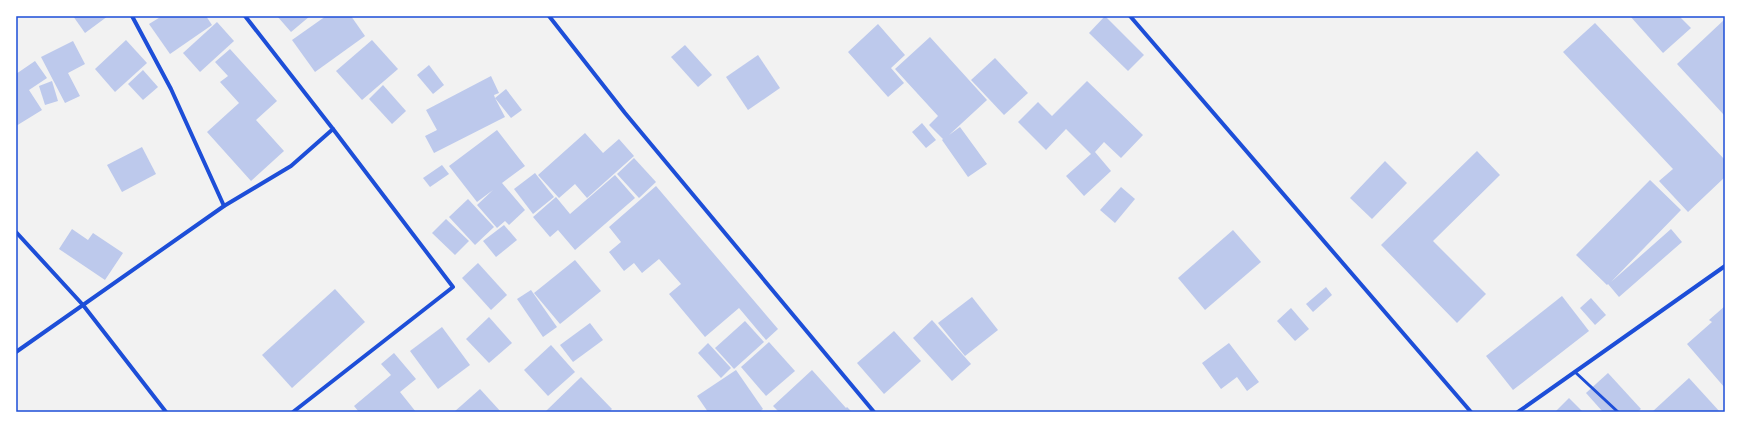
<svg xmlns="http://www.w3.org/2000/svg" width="1741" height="428" font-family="'IBM Plex Serif',serif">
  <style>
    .building { fill: #bdc9ec }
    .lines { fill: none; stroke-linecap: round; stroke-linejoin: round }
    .service { stroke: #1d4ed8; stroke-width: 3 }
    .minor { stroke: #1d4ed8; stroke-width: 4 }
    .neatline { fill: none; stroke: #1d4ed8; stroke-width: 1.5 }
  </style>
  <rect width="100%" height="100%" fill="#f2f2f2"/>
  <g class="building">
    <polygon points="73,16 108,16 85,33"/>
    <polygon points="162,16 206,16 212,25 170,54 149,24"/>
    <polygon points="277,16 310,16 291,32"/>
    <polygon points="326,16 351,16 365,36 315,72 292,40"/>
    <polygon points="1105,16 1144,55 1128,71 1089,33"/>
    <polygon points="1630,16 1679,16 1691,28 1663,53"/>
    <polygon points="1725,19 1725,114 1724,115 1677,64"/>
    <polygon points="217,22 234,41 200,72 183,53"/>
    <polygon points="1595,23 1725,160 1725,177 1688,212 1659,181 1673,169 1563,52"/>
    <polygon points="878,24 905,55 891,68 904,83 888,97 848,52"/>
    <polygon points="930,37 987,100 949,135 960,127 987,164 968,177 942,140 943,139 929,125 938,116 895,69"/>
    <polygon points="126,40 147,63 115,92 95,69"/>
    <polygon points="372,40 398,69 362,100 336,71"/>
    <polygon points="73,41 85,64 68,73 80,96 65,103 41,57"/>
    <polygon points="685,45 712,75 698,87 671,57"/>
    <polygon points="230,49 277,101 256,120 284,151 251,181 207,132 239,103 220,82 228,76 215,62"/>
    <polygon points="758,55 780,88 748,110 726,77"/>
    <polygon points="995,58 1028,93 1004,115 971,80"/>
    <polygon points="35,61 47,78 29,90 42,110 16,126 16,74"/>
    <polygon points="429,65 444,85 433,94 417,75"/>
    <polygon points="143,70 158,87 143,100 128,84"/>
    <polygon points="491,76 499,93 494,95 495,98 506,89 522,110 511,118 495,98 505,117 434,153 425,136 437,130 426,110"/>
    <polygon points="52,81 58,101 45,105 39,86"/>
    <polygon points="1087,81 1143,135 1121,158 1104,142 1095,152 1111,171 1084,196 1066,176 1091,154 1066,129 1046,150 1018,122 1038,102 1052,116"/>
    <polygon points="383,85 406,111 392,124 369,99"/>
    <polygon points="922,123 936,140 926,148 912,132"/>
    <polygon points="497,130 525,166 502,183 525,210 509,225 505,221 497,228 477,205 493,190 477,202 449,166"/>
    <polygon points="585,133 603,153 619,139 634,156 587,198 575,184 559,198 538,175"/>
    <polygon points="142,147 156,174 122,192 107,165"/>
    <polygon points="1477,151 1500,175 1433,241 1486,294 1457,323 1381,245"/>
    <polygon points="634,158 656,182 639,198 617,174"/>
    <polygon points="1385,161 1407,183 1372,219 1350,198"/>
    <polygon points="442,165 449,174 430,187 423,178"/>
    <polygon points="535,173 554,197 533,214 514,189"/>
    <polygon points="615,175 635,198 575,250 558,230 550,237 533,217 556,197 570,214"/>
    <polygon points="1650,180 1681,210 1611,282 1671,229 1682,242 1619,297 1608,284 1607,285 1576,255"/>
    <polygon points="656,186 778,329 766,340 739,308 705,337 669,294 681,284 659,259 642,273 634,263 624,271 609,252 621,242 609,227"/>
    <polygon points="1121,187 1135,199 1115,223 1100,210"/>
    <polygon points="468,199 494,227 475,245 449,217"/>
    <polygon points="446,219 469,241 455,255 432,233"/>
    <polygon points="504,225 517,240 496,257 483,241"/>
    <polygon points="72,229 88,240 93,233 123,253 105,280 59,249"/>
    <polygon points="1233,230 1261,262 1205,310 1178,278"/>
    <polygon points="575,260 601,291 560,324 534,293"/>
    <polygon points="478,263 507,295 491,310 462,278"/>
    <polygon points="1326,287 1332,295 1313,312 1306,304"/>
    <polygon points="335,289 365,322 292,388 262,355"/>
    <polygon points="531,290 557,327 543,337 517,299"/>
    <polygon points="1562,296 1589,331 1513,390 1486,356"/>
    <polygon points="972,297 998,330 965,356 938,323"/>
    <polygon points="1591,298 1606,315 1595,325 1580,308"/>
    <polygon points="1725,306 1725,388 1687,344 1712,322 1709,320"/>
    <polygon points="1291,308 1309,329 1295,341 1277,321"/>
    <polygon points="489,317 512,343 489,363 466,339"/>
    <polygon points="932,320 971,364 952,381 913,338"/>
    <polygon points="745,321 764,342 734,369 715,348"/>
    <polygon points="590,323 603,340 573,362 560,345"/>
    <polygon points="442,327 470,365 438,389 410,351"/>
    <polygon points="894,331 921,361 884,394 857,363"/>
    <polygon points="769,342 795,371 766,396 741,367"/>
    <polygon points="708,343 731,368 721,378 698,353"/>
    <polygon points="1229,343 1259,382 1247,391 1237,377 1221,389 1202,363"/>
    <polygon points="551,345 575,372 548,396 524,370"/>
    <polygon points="394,353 416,379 400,392 416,412 359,412 354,406 391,375 381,364"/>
    <polygon points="736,370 763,409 759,412 708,412 697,396"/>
    <polygon points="812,370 846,408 847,407 852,412 779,412 773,406"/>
    <polygon points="1608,373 1641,409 1637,412 1603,412 1586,393"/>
    <polygon points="581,377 612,409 609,412 545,412"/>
    <polygon points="1689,378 1720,412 1652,412"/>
    <polygon points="480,389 501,412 454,412"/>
    <polygon points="1569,398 1583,412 1555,412"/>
  </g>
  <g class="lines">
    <polyline class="service" points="1575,372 1618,412"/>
    <g class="minor">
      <polyline points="132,16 171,89 224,206"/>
      <polyline points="549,16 625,113 874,412"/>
      <polyline points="1130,16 1471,412"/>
      <polyline points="16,232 83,305 166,412"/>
      <polyline points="16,352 224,206 291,166 333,129 245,16"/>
      <polyline points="293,412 453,287 333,129"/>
      <polyline points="1518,412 1725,266"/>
    </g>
  </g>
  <rect width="1741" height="428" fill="none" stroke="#ffffff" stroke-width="34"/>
  <rect x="17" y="17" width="1707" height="394" class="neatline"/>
</svg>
